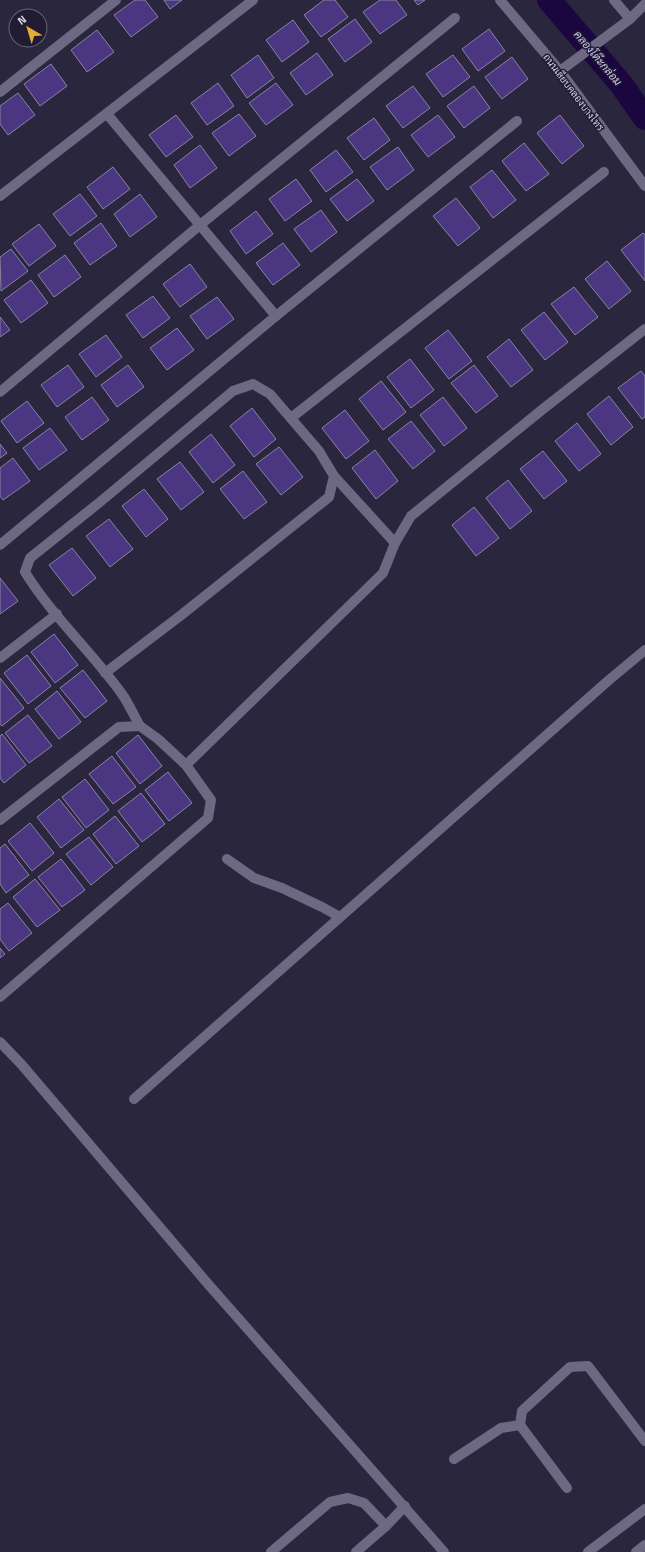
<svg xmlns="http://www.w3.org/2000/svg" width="645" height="1552" font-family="'Titillium Web',Sarabun,sans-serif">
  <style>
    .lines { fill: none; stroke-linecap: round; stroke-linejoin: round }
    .canal { stroke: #1b063f; stroke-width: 24 }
    .building { fill: #4b3682; stroke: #8984a0 }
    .minor { stroke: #6d6983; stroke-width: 10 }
    .labels { text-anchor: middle; stroke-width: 3; stroke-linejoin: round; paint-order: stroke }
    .street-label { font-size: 10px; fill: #d4d2e1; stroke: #211c32 }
    .water-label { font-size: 11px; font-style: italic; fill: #cec7f3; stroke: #211c32 }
  </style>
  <rect width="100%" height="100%" fill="#2a263d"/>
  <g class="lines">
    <polyline class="canal" points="549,0 621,84 645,118"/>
  </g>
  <g class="building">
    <polygon points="135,0 145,0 158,17 131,37 114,15"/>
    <polygon points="164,0 182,0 170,9"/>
    <polygon points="324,0 335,0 348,17 321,37 304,15"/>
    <polygon points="380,0 396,0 407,15 380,34 363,12"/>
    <polygon points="414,0 425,0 418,5"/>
    <polygon points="355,19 372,42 345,62 328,39"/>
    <polygon points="293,20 309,42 282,62 266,40"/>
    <polygon points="489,29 505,51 478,71 462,49"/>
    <polygon points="97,30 114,52 87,72 71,50"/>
    <polygon points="317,53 333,75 306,95 290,73"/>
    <polygon points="258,55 274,78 247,98 231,75"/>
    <polygon points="453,55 470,77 443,97 426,74"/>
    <polygon points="512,57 528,79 502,99 485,77"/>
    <polygon points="51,64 67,86 40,106 24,84"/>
    <polygon points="218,83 234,106 207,125 191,103"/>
    <polygon points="276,83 293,105 266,125 249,103"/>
    <polygon points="413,86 430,108 403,128 386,106"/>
    <polygon points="474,86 490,108 464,128 447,106"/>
    <polygon points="18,93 35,115 8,135 0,124 0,106"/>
    <polygon points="239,114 256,136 229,156 212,133"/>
    <polygon points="176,115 193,137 166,157 149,135"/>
    <polygon points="438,115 455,137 428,157 411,135"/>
    <polygon points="560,115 584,146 562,164 537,133"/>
    <polygon points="374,118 390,140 364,160 347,138"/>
    <polygon points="524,143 549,174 526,191 502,161"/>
    <polygon points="200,145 217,168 190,188 174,165"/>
    <polygon points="398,147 414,170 387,190 370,167"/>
    <polygon points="336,150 353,172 326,192 310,170"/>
    <polygon points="113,167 130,189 103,209 87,187"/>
    <polygon points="492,170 516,200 493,218 470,187"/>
    <polygon points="296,179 312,201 285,221 269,199"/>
    <polygon points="357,179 374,201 347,221 330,199"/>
    <polygon points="80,194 97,216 70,236 53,214"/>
    <polygon points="140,194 157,217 130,237 114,214"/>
    <polygon points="456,198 480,228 458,246 433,216"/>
    <polygon points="321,210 337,232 311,252 294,229"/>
    <polygon points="256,211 273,234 246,254 230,231"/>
    <polygon points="101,223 117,246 90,265 74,243"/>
    <polygon points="39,224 56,246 29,266 12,244"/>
    <polygon points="643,233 645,235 645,281 621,250"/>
    <polygon points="283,243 300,265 273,285 256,263"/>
    <polygon points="11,249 28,271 1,291 0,257"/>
    <polygon points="65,255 81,277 54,297 38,275"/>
    <polygon points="607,261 631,291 609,309 585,279"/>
    <polygon points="190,264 207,287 180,307 163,284"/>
    <polygon points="31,280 48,303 21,323 4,300"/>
    <polygon points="574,287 598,317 575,335 551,304"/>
    <polygon points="153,296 170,318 143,338 126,315"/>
    <polygon points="217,297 234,319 207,339 190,316"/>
    <polygon points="544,312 568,342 545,360 521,330"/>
    <polygon points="0,317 10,330 0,337"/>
    <polygon points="177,328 194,350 167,370 150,348"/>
    <polygon points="448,330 472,361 449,379 425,348"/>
    <polygon points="106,335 122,357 96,377 79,354"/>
    <polygon points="509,339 533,370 511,387 487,357"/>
    <polygon points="410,359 434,390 411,408 387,377"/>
    <polygon points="68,365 84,387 57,407 41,385"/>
    <polygon points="128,365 144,387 117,407 101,385"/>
    <polygon points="474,365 498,396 476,413 451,383"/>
    <polygon points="641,371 645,376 645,417 642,419 618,388"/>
    <polygon points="381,381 406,412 383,430 359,399"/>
    <polygon points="609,396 633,427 611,445 587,414"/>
    <polygon points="92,397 109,420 82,440 65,417"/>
    <polygon points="443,397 467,428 444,446 420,415"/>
    <polygon points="27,401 44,423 17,443 1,421"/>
    <polygon points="252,408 276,439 254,457 230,426"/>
    <polygon points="345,410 369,441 346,459 322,428"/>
    <polygon points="411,421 435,451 413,469 388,439"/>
    <polygon points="577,423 601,454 579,471 555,441"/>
    <polygon points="50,428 67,450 39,470 23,448"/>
    <polygon points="211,434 235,465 213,483 189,452"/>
    <polygon points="0,444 7,453 0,458"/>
    <polygon points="279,447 303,477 281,495 256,464"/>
    <polygon points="375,450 398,481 376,499 352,468"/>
    <polygon points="543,451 567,481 544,499 520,469"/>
    <polygon points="13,458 30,481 3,500 0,496 0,468"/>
    <polygon points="180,462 204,492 181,510 157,479"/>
    <polygon points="243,471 267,502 244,519 220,489"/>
    <polygon points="508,480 532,511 510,529 486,498"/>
    <polygon points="144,489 168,519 146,537 122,506"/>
    <polygon points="474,507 499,538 476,556 452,525"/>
    <polygon points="109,519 133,549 110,567 86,536"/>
    <polygon points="72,548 96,578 73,596 49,565"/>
    <polygon points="0,578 18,601 0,614"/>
    <polygon points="54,634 78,665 55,683 31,652"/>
    <polygon points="27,655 51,686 28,704 4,673"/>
    <polygon points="83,670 107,701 85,718 60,688"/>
    <polygon points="0,678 24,708 2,726 0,724"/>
    <polygon points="57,691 81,722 59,739 35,709"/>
    <polygon points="28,715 52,746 29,763 5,733"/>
    <polygon points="2,734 26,765 4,783 0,778 0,736"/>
    <polygon points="138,735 162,766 140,784 116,753"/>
    <polygon points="112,756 136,787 113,804 89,774"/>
    <polygon points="168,772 192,803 169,821 145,790"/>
    <polygon points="85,779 109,810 86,828 62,797"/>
    <polygon points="141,793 165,824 142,842 118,811"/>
    <polygon points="59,799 84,830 61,848 37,817"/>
    <polygon points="115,816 139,846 116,864 93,834"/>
    <polygon points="30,823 54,853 32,871 8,841"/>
    <polygon points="89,837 113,867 91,885 66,854"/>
    <polygon points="5,844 29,875 6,893 0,884 0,848"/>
    <polygon points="61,859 85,890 62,907 38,877"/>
    <polygon points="35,879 60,910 37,927 13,897"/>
    <polygon points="8,903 32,933 9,951 0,939 0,909"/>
    <polygon points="0,948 5,954 0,958"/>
  </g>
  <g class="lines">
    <g class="minor">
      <polyline points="500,0 560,71 645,186"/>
      <polyline points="614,0 630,19"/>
      <polyline points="560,71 630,19 645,4"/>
      <polyline points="0,92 116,0"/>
      <polyline points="107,114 276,316"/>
      <polyline points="0,196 253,0"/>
      <polyline points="0,392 200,225 455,18"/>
      <polyline points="291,418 604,172"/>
      <polyline points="334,476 395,543"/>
      <polyline points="0,545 276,316 517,121"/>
      <polyline points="0,658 57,614"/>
      <path d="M105,673L180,616L329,497L334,476L319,451L270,394L253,384L233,391L100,502L30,558L25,572C52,616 92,652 122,694C129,704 134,716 140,726"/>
      <polyline points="186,765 383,573 395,543 411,516 543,409 645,329"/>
      <polyline points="0,820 119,727 140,726 158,739 186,765 211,800 208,818 0,997"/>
      <polyline points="227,859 254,878 282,888 322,907 340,917"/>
      <polyline points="0,1042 22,1065 208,1284 444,1552"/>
      <polyline points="134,1099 609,680 645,650"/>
      <polyline points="454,1459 501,1428 520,1425"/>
      <polyline points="567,1488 520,1425 522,1411 570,1367 588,1366 645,1441"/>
      <polyline points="386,1526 405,1506"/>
      <polyline points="271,1552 330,1502 348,1498 364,1503 386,1526 356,1552"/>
      <polyline points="588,1552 645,1509"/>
      <polyline points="636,1552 645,1545"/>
    </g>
  </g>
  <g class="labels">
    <g class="street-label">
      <text transform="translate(574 92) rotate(53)" y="4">ถนนเลียบคลองบางไทร</text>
    </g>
    <g class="water-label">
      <text transform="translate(598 58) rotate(50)" y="4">คลองโต๊ะกล่อม</text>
    </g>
  </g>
  <g transform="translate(28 28) rotate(322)"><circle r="19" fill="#211c32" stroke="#696578"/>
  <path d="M0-3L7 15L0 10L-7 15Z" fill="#e4ae35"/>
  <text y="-6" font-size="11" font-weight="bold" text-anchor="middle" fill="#d4d2e1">N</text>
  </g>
</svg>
